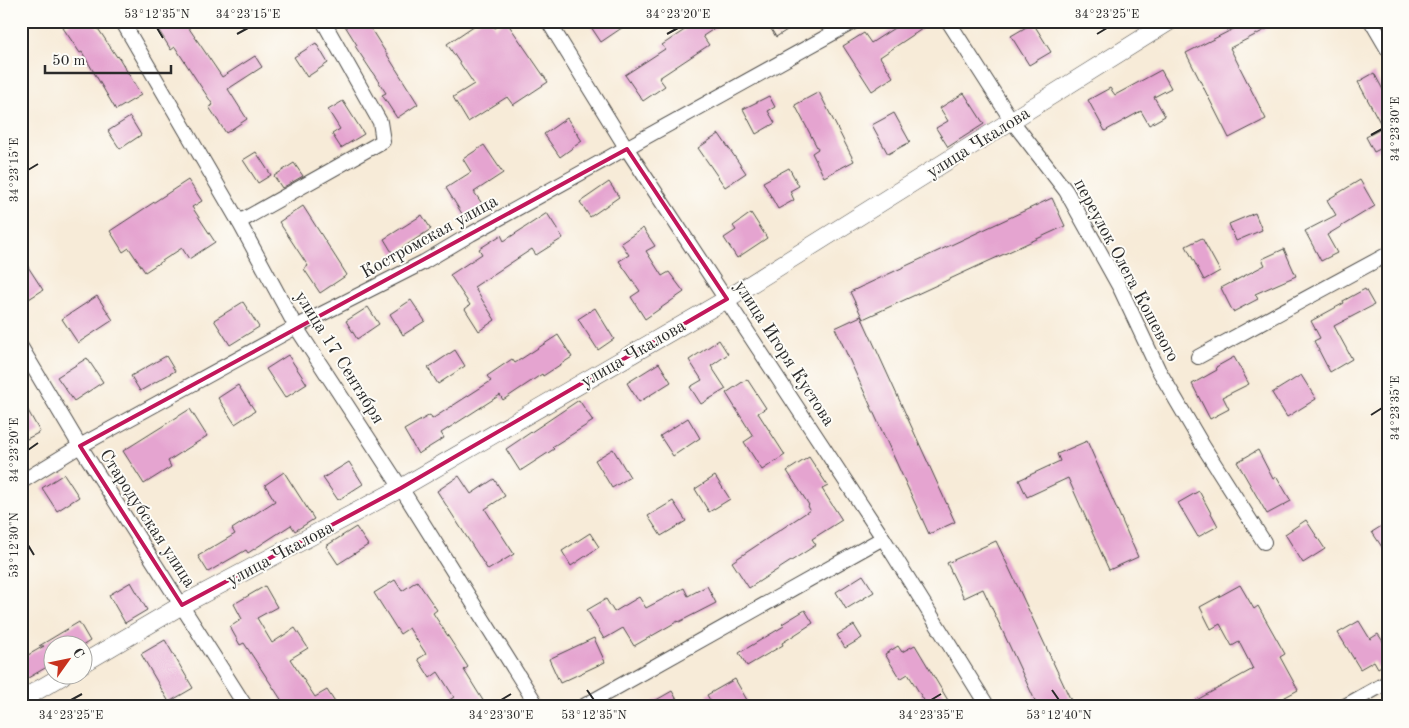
<svg xmlns="http://www.w3.org/2000/svg" width="1409" height="728" font-family="'Old Standard TT',serif">
  <style>
    .building { fill: #e5a4d0 }
    .lines { fill: none; stroke-linecap: round; stroke-linejoin: round }
    .minor-casing { stroke: #4a4845; stroke-width: 16 }
    .tertiary-casing { stroke: #4a4845; stroke-width: 19 }
    .minor { stroke: #fff; stroke-width: 14 }
    .tertiary { stroke: #fff; stroke-width: 18 }
    .marked { fill: none; stroke: #c2185b; stroke-width: 4; stroke-linejoin: round }
    .ticks { fill: none; stroke: #2b2b2b; stroke-width: 2 }
    .labels { text-anchor: middle; stroke-width: 4; stroke-linejoin: round; paint-order: stroke }
    .street-label { font-size: 18px; fill: #2b2b2b; stroke: #fdfcf7 }
    .neatline { fill: none; stroke: #2b2b2b; stroke-width: 2 }
    .ticks-label { font-size: 12px; text-anchor: middle; fill: #2b2b2b }
  </style>
  <rect width="100%" height="100%" fill="#fdfcf7"/>
  <filter id="ink" filterUnits="userSpaceOnUse"><feTurbulence type="fractalNoise" baseFrequency=".02" numOctaves="2"/><feDisplacementMap in="SourceGraphic" scale="10" xChannelSelector="R" yChannelSelector="G"/><feConvolveMatrix kernelMatrix="1 2 1 2 8 2 1 2 1" color-interpolation-filters="sRGB"/></filter>
  <filter id="wash" filterUnits="userSpaceOnUse"><feTurbulence type="fractalNoise" baseFrequency=".0096" numOctaves="4" result="noise"/><feDisplacementMap in="SourceGraphic" scale="20" xChannelSelector="R" yChannelSelector="G"/><feGaussianBlur stdDeviation="1.12" result="paint"/><feColorMatrix in="noise" values="0 0 0 0 0 0 0 0 0 0 0 0 0 0 0 0 0 1.4 0 .05"/><feComposite in="paint" operator="in"/></filter>
  <g filter="url(#wash)">
    <rect width="100%" height="100%" fill="#f7ebd8"/>
    <g id="blocks">
      <g class="building">
        <polygon points="73,21 93,21 117,57 118,56 141,95 116,110 82,52 80,53 63,28"/>
        <polygon points="153,21 184,21 222,77 255,56 262,67 228,89 247,119 226,133 209,107 213,105 175,47 171,50"/>
        <polygon points="342,21 366,21 418,104 397,118 382,95 386,93 355,46 357,45"/>
        <polygon points="481,21 491,21 495,28 506,21 548,82 513,105 507,97 468,122 453,97 474,84 447,44"/>
        <polygon points="587,21 632,21 601,42"/>
        <polygon points="698,21 726,21 703,36 709,45 659,78 665,86 643,101 625,75 665,49 662,45"/>
        <polygon points="766,21 801,21 776,37"/>
        <polygon points="905,21 934,21 880,57 893,77 872,91 843,46 864,33 871,43"/>
        <polygon points="1249,21 1282,21 1230,48 1266,119 1229,138 1186,53"/>
        <polygon points="1033,23 1051,52 1029,65 1011,36"/>
        <polygon points="316,43 328,63 307,77 294,57"/>
        <polygon points="1161,70 1171,88 1154,97 1165,116 1149,125 1141,111 1105,131 1088,100 1110,88 1115,95"/>
        <polygon points="1374,73 1388,99 1388,145 1374,152 1366,137 1383,128 1358,82"/>
        <polygon points="819,92 854,161 824,177 812,153 818,149 795,105"/>
        <polygon points="964,93 984,124 948,147 936,128 948,121 940,108"/>
        <polygon points="769,96 775,107 768,111 775,123 756,134 743,109"/>
        <polygon points="343,101 364,134 341,148 332,134 340,129 328,110"/>
        <polygon points="894,113 910,142 888,154 872,125"/>
        <polygon points="130,117 141,135 120,149 108,131"/>
        <polygon points="567,118 582,141 560,157 544,134"/>
        <polygon points="719,134 746,173 725,187 698,148"/>
        <polygon points="484,145 503,173 474,192 483,205 464,217 446,188 471,172 463,159"/>
        <polygon points="256,152 271,175 258,183 243,160"/>
        <polygon points="294,163 303,176 282,188 274,176"/>
        <polygon points="789,168 799,186 790,191 794,200 778,209 763,182"/>
        <polygon points="188,180 202,201 192,207 215,242 189,259 182,248 145,272 129,248 123,252 110,231"/>
        <polygon points="1360,180 1375,206 1327,235 1337,253 1321,261 1305,231 1336,215 1327,200"/>
        <polygon points="609,182 619,197 590,217 580,202"/>
        <polygon points="1052,198 1065,226 863,319 850,292"/>
        <polygon points="303,206 347,275 320,293 304,269 308,266 279,222"/>
        <polygon points="547,213 563,238 536,255 532,249 474,287 495,320 479,331 465,309 470,305 450,275 482,254 479,249 501,235 504,241"/>
        <polygon points="751,213 767,238 737,258 724,238 736,230 733,226"/>
        <polygon points="1255,213 1262,230 1236,241 1229,224"/>
        <polygon points="422,215 431,229 393,254 384,239"/>
        <polygon points="643,228 655,246 646,251 662,276 669,272 684,292 645,319 631,297 640,291 619,261 629,255 621,243"/>
        <polygon points="1202,238 1220,271 1204,280 1186,246"/>
        <polygon points="1284,249 1296,276 1255,294 1258,299 1233,312 1221,288 1265,265 1262,259"/>
        <polygon points="21,256 43,290 21,304"/>
        <polygon points="1365,289 1374,305 1334,326 1352,359 1330,372 1314,341 1320,338 1311,321 1344,303 1343,301"/>
        <polygon points="97,296 113,320 78,343 62,319"/>
        <polygon points="411,300 425,321 403,335 390,314"/>
        <polygon points="243,302 259,327 230,345 214,320"/>
        <polygon points="368,307 379,324 357,339 346,321"/>
        <polygon points="595,308 614,339 598,350 578,319"/>
        <polygon points="861,316 955,522 929,534 835,328"/>
        <polygon points="558,335 572,357 543,376 542,374 503,400 500,395 441,433 444,438 418,454 404,430 430,415 432,419 491,381 487,376 512,359 515,363"/>
        <polygon points="719,340 728,354 711,366 726,389 701,404 690,387 702,380 689,360"/>
        <polygon points="455,350 465,366 438,384 428,368"/>
        <polygon points="288,355 307,384 285,398 266,369"/>
        <polygon points="166,356 175,371 140,391 131,376"/>
        <polygon points="1234,357 1249,384 1223,397 1229,409 1210,419 1192,384 1217,370 1216,367"/>
        <polygon points="87,358 103,382 74,401 57,377"/>
        <polygon points="659,363 671,382 639,402 627,383"/>
        <polygon points="1301,375 1316,399 1287,417 1272,393"/>
        <polygon points="747,379 766,408 758,413 785,455 762,470 744,442 753,436 726,393"/>
        <polygon points="238,385 255,411 235,424 218,398"/>
        <polygon points="21,398 40,432 21,442"/>
        <polygon points="579,400 593,421 552,447 554,449 520,471 506,449"/>
        <polygon points="190,409 207,436 168,461 171,467 144,484 123,451"/>
        <polygon points="688,418 700,438 673,456 660,436"/>
        <polygon points="1087,441 1138,557 1109,570 1068,478 1027,497 1019,480 1060,461 1057,454"/>
        <polygon points="613,449 630,477 612,488 595,460"/>
        <polygon points="1258,450 1273,479 1277,477 1291,501 1267,514 1237,462"/>
        <polygon points="809,457 828,486 822,489 842,520 812,539 816,545 749,588 732,562 810,510 808,506 809,505 787,471"/>
        <polygon points="349,462 363,484 338,500 323,478"/>
        <polygon points="284,472 314,519 295,531 291,525 248,553 246,550 208,572 198,556 235,534 232,529 275,501 265,485"/>
        <polygon points="64,474 79,497 57,511 42,488"/>
        <polygon points="459,476 471,494 494,479 505,496 485,509 514,554 488,570 437,491"/>
        <polygon points="715,476 730,499 709,512 695,489"/>
        <polygon points="1199,491 1218,526 1198,537 1178,503"/>
        <polygon points="673,501 686,521 661,536 648,516"/>
        <polygon points="1306,520 1325,549 1303,563 1285,534"/>
        <polygon points="1388,522 1388,556 1372,532"/>
        <polygon points="356,527 368,545 338,564 326,546"/>
        <polygon points="590,533 599,547 571,566 562,551"/>
        <polygon points="996,541 1009,568 1074,707 1038,707 983,589 964,598 947,563"/>
        <polygon points="863,575 874,592 846,609 836,592"/>
        <polygon points="395,580 402,591 417,581 437,610 433,613 468,667 464,670 487,707 439,707 454,697 438,672 430,678 418,659 426,654 409,628 400,634 374,593"/>
        <polygon points="131,582 147,610 125,623 109,595"/>
        <polygon points="1240,585 1254,609 1258,606 1285,654 1280,657 1298,690 1267,707 1184,707 1253,669 1239,642 1232,646 1220,624 1211,629 1200,607"/>
        <polygon points="265,586 277,607 257,618 272,643 295,628 308,648 290,659 315,697 327,690 338,707 286,707 244,643 240,645 230,627 242,619 234,604"/>
        <polygon points="707,586 716,603 679,622 678,621 634,646 623,628 604,639 587,610 606,599 614,612 639,597 646,608 684,588 688,596"/>
        <polygon points="805,610 813,623 782,643 783,645 747,666 739,653 784,626 782,624"/>
        <polygon points="1359,621 1370,639 1378,634 1388,649 1388,662 1378,668 1374,661 1360,669 1338,633"/>
        <polygon points="79,622 90,641 82,646 52,646 52,664 28,678 21,667 21,659 44,646 39,646"/>
        <polygon points="854,625 862,638 845,648 837,635"/>
        <polygon points="594,638 605,662 560,683 549,659"/>
        <polygon points="165,640 193,688 169,702 141,654"/>
        <polygon points="915,645 949,702 942,707 928,707 908,674 900,679 885,654 898,646 902,652"/>
        <polygon points="735,679 751,707 714,707 707,695"/>
        <polygon points="672,691 681,707 644,707"/>
      </g>
    </g>
  </g>
  <g filter="url(#ink)">
    <use href="#blocks" fill-opacity="0" stroke="#4a4845" stroke-width="1"/>
    <g class="lines">
      <g class="minor-casing">
        <g id="minor">
          <polyline points="122,21 239,222 296,327 401,488 538,707"/>
          <polyline points="548,21 627,149 883,538 988,707"/>
          <polyline points="948,21 1012,121 1066,191 1120,288 1158,369 1203,446 1264,542"/>
          <polyline points="1371,21 1388,50"/>
          <polyline points="239,222 383,141 380,122 323,21"/>
          <polyline points="21,347 80,446 246,707"/>
          <polyline points="1198,357 1388,254"/>
          <polyline points="21,482 80,446 296,327 424,262 471,234 855,21"/>
          <polyline points="582,707 883,538"/>
          <polyline points="1343,707 1388,682"/>
        </g>
      </g>
      <g class="tertiary-casing">
        <g id="tertiary">
          <polyline points="82,664 182,605 401,488 727,299 1170,21"/>
          <polyline points="21,700 62,676"/>
        </g>
      </g>
      <use href="#minor" class="minor"/>
      <use href="#tertiary" class="tertiary"/>
    </g>
  </g>
  <path class="marked" d="M627,149L727,299L401,488L182,605L80,446Z"/>
  <path class="ticks" d="M157,28L163,38M237,34L248,28M667,34L678,28M1097,34L1107,28M1371,135L1382,129M28,170L38,164M1371,415L1382,408M28,450L38,443M28,545L34,555M587,690L594,700M1052,690L1059,700M71,700L82,694M501,700L511,694M931,700L941,694"/>
  <g class="labels">
    <g class="street-label">
      <text transform="translate(978 142) rotate(-32)" y="6">улица Чкалова</text>
      <text transform="translate(429 236) rotate(-29)" y="6">Костромская улица</text>
      <text transform="translate(1127 270) rotate(62)" y="6">переулок Олега Кошевого</text>
      <text transform="translate(633 353) rotate(-30)" y="6">улица Чкалова</text>
      <text transform="translate(785 353) rotate(57)" y="6">улица Игоря Кустова</text>
      <text transform="translate(340 357) rotate(58)" y="6">улица 17 Сентября</text>
      <text transform="translate(148 518) rotate(57)" y="6">Стародубская улица</text>
      <text transform="translate(280 553) rotate(-28)" y="6">улица Чкалова</text>
    </g>
  </g>
  <rect width="1409" height="728" fill="none" stroke="#fdfcf7" stroke-width="55"/>
  <g transform="translate(68 660) rotate(57)"><circle r="24" fill="#fdfcf7" stroke="#a9a8a5"/>
  <path d="M0-4L9 19L0 12L-9 19Z" fill="#c8321e"/>
  <text y="-8" font-size="14" font-weight="bold" text-anchor="middle" fill="#2b2b2b">С</text>
  </g>
  <path d="M45 65v8h126v-8" fill="none" stroke="#2b2b2b" stroke-width="2.5"/>
  <text x="52" y="65" font-size="15" fill="#2b2b2b" stroke="#fdfcf7" stroke-width="4" paint-order="stroke">50 m</text>
  <rect x="28" y="28" width="1354" height="672" class="neatline"/>
  <g class="ticks-label">
    <text x="157" y="18">53°12'35"N</text>
    <text x="248" y="18">34°23'15"E</text>
    <text x="678" y="18">34°23'20"E</text>
    <text x="1107" y="18">34°23'25"E</text>
    <text transform="translate(1395 129) rotate(-90)" y="4">34°23'30"E</text>
    <text transform="translate(14 170) rotate(-90)" y="4">34°23'15"E</text>
    <text transform="translate(1395 408) rotate(-90)" y="4">34°23'35"E</text>
    <text transform="translate(14 450) rotate(-90)" y="4">34°23'20"E</text>
    <text transform="translate(14 545) rotate(-90)" y="4">53°12'30"N</text>
    <text x="71" y="719">34°23'25"E</text>
    <text x="501" y="719">34°23'30"E</text>
    <text x="594" y="719">53°12'35"N</text>
    <text x="931" y="719">34°23'35"E</text>
    <text x="1059" y="719">53°12'40"N</text>
  </g>
</svg>
